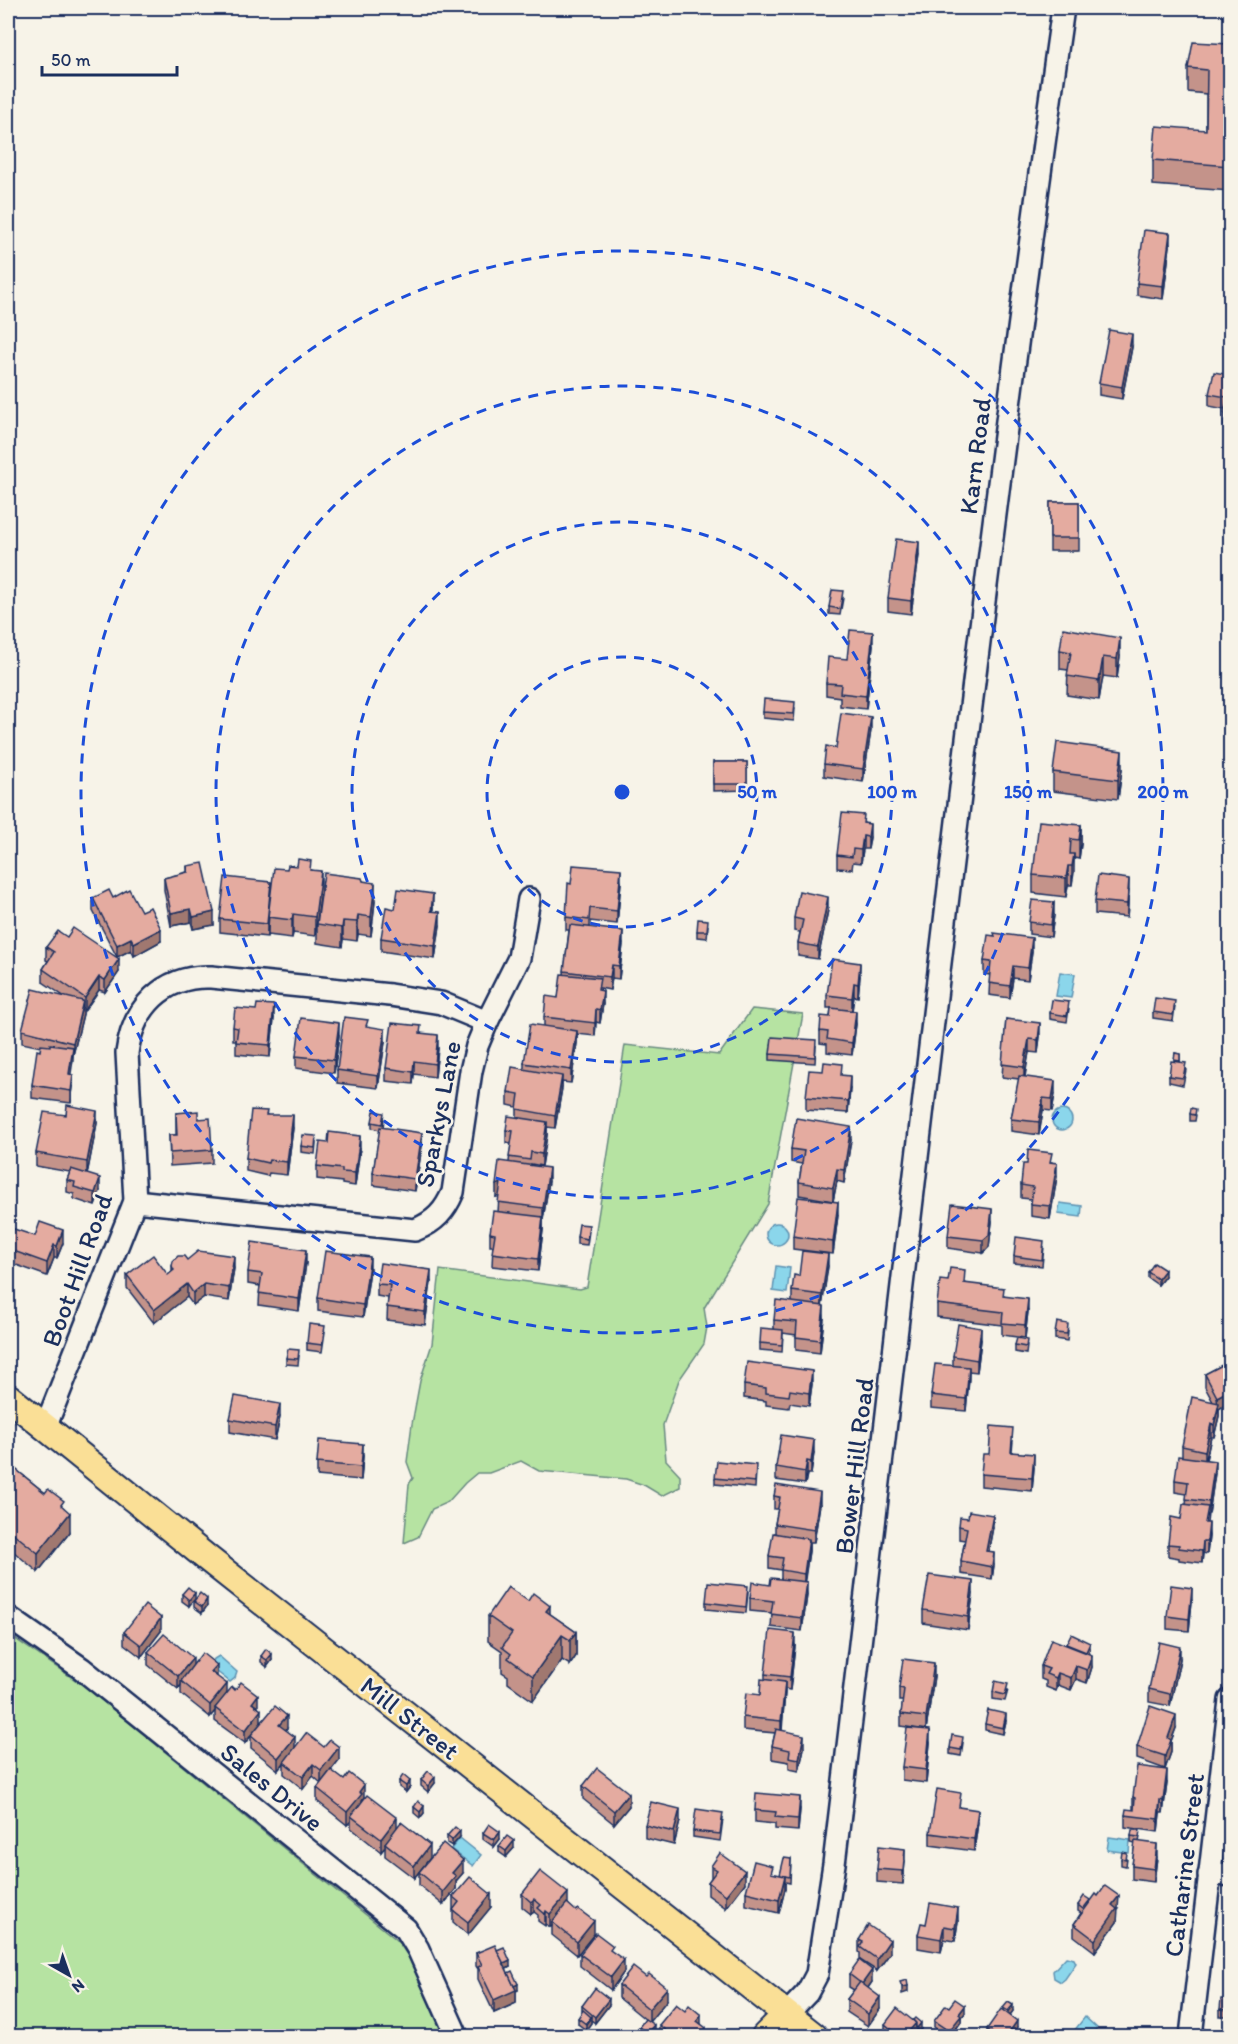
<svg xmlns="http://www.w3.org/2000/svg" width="1238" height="2044" font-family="Itim,sans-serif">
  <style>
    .green { fill: #b6e3a2; stroke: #688980; stroke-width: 1.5 }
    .water { fill: #8bd6eb; stroke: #5e93b3; stroke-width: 1.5 }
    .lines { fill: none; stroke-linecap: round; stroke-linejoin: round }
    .minor-casing { stroke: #1b2f5e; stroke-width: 26 }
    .major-casing { stroke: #1b2f5e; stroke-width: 30 }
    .minor { stroke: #f7f3e8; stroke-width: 21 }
    .major { stroke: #fadf96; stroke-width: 26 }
    .wall { fill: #c4938a; stroke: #1b2f5e; stroke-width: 1.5 }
    .shaded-wall { fill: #a07870; stroke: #1b2f5e; stroke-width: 1.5 }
    .building { fill: #e4aba0; stroke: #1b2f5e; stroke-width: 1.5 }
    .ring { fill: none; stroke: #1d4ed8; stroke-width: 3; stroke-dasharray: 10 8 }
    .labels { text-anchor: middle; stroke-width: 5; stroke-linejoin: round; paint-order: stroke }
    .street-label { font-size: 26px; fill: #1b2f5e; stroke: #f7f3e8 }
    .centre { fill: #1d4ed8; stroke: #f7f3e8; stroke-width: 3 }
    .ring-label { font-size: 18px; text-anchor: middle; font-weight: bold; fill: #1d4ed8; stroke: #f7f3e8; stroke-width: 5; stroke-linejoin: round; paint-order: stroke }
  </style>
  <rect width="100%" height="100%" fill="#f7f3e8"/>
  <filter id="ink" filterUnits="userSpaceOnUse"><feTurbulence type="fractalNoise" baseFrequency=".0167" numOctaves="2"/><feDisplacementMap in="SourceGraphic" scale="12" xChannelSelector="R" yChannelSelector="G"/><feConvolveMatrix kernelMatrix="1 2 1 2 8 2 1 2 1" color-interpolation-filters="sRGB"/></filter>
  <g filter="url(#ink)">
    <g class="green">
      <polygon points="752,1009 803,1014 768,1204 704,1308 707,1327 704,1344 679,1380 663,1425 666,1460 680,1475 680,1487 662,1496 644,1485 626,1479 539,1471 521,1461 489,1473 477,1473 465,1483 448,1502 432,1509 418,1537 404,1543 409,1484 413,1478 407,1462 412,1424 420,1381 432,1344 440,1270 580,1289 587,1287 625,1045 719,1055"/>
      <polygon points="8,1634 84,1686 397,1940 408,1956 444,2036 8,2036"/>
    </g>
    <g class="water">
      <polygon points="1060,972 1075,974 1071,998 1056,996"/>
      <circle cx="1062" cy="1120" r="10"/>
      <polygon points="1060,1203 1082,1206 1081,1217 1058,1214"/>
      <circle cx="777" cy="1234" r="11"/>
      <polygon points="776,1266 790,1268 787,1293 773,1291"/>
      <polygon points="219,1656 237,1672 235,1678 230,1682 211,1667 214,1659"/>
      <polygon points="1109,1837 1130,1840 1129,1853 1107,1850"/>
      <polygon points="460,1838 481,1855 473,1866 451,1849"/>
      <polygon points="1066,1957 1074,1959 1076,1963 1065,1979 1061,1982 1054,1978 1053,1971"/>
      <polygon points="1085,2017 1097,2028 1090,2036 1070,2036"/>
    </g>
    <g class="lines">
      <g class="minor-casing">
        <g id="minor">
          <path d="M135,1201L415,1230C435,1222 445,1211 453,1192L471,1071L477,1046L487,1022L519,958L529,899"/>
          <path d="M45,1428L135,1201L127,1053C133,1008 163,975 211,977L390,995L441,1003L487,1022"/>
          <polyline points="8,1617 81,1668 406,1929 418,1949 457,2036"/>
          <polyline points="1209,1875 1230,1874"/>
          <path d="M786,2015L807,1993L817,1974L834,1864C908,1245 975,625 1063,8"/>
          <polyline points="1191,2036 1230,1700"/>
        </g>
      </g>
      <g class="major-casing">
        <g id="major">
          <polyline points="8,1397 207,1558 814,2036"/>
          <polyline points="765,2036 786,2015"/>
        </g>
      </g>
      <use href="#minor" class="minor"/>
      <use href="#major" class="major"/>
    </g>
    <g class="wall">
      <polygon points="1230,44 1230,191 1153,185 1153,160 1206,130 1206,94 1188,92 1188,68"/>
      <polygon points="1170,246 1163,299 1137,295 1137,283"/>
      <polygon points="1132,347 1122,399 1099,395 1099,383"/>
      <polygon points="1230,375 1230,427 1224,426 1225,409 1209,406 1209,394"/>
      <rect x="1050" y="502" width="29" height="49"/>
      <polygon points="919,555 911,614 888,611 888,598"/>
      <polygon points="843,598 840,615 829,614 829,607"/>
      <polygon points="873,645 866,709 840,706 840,697 826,695 826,683 847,659"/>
      <polygon points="1060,650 1120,656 1117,678 1103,676 1099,700 1067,695 1068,670 1060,669"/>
      <polygon points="795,708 794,721 763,718 763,712"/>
      <polygon points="871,730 863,782 824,776 824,764 836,748"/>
      <polygon points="713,762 747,762 747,790 713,791"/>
      <polygon points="1122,769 1118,799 1053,791 1053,772"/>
      <polygon points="1230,807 1230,840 1225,840 1225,827"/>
      <polygon points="864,823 870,837 868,849 863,849 861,863 853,862 852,869 837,868 837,855"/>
      <polygon points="1081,825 1081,844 1079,859 1074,858 1072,885 1068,885 1066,897 1033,893 1033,875"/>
      <polygon points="187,866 214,925 193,929 191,922 171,926 164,890 164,878 187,872"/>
      <polygon points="287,869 311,870 321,890 315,936 293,933 292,938 268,935 268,923 267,937 220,932 220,919 271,892"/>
      <polygon points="363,881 375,901 371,936 358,934 357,941 343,939 342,947 317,943 317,924"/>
      <polygon points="621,882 617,924 590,921 590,927 623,944 619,979 612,978 610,990 600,988 603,1004 600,1023 596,1022 595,1036 577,1034 577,1043 571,1083 562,1082 562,1088 555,1128 547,1127 547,1135 542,1166 531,1164 531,1166 549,1181 543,1220 543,1230 538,1271 492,1266 493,1246 490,1246 490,1233 498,1212 499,1196 496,1197 509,1162 511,1144 506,1143 506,1130 517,1117 517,1107 508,1105 508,1092 524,1069 524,1063 544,1026 544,1017 558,998 564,974 569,930 566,930 566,917"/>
      <polygon points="1129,891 1127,917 1095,914 1095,901"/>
      <polygon points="93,898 113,898 141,911 161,941 134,956 131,950 117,957 93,911"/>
      <polygon points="433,907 433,911 440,925 435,959 381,951 381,938 395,909"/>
      <polygon points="828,910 818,959 798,956 798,943 800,932 794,931 794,918"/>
      <polygon points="1054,915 1051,937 1029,934 1029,922"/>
      <polygon points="708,926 707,938 697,937 697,931"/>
      <polygon points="46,947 119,972 105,992 99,990 85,1010 83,1009 83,1014 73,1055 70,1074 73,1087 71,1103 32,1098 32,1085 41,1047 22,1043 22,1030 65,997 43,982 43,969 48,961 46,960"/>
      <polygon points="1032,951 1028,980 1013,978 1010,998 989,995 990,975 984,974 984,961"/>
      <polygon points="860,976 858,997 854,996 852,1010 856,1024 852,1055 827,1052 827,1044 820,1043 820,1031 830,1017 831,1008 827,1008 827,995"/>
      <polygon points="1175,1007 1173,1021 1153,1018 1153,1012"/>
      <polygon points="1069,1009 1067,1022 1050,1019 1050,1013"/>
      <polygon points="274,1018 270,1057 236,1054 236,1040 233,1040 233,1027"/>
      <polygon points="1006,1019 1040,1036 1038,1053 1029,1052 1025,1077 1055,1094 1052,1111 1043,1110 1039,1135 1011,1131 1011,1119 1019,1079 1002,1077"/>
      <polygon points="421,1033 438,1048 435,1077 414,1074 413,1084 386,1081 386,1068"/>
      <polygon points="339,1035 334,1073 296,1068 296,1056"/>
      <polygon points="385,1042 378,1088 337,1083 337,1070"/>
      <polygon points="816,1046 815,1063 770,1060 770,1054"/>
      <polygon points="1175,1053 1180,1054 1180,1062 1186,1070 1183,1085 1169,1082 1169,1076 1174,1062"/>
      <polygon points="850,1088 848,1113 806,1110 806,1097"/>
      <polygon points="176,1113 198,1119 212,1150 212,1163 170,1166 169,1135 176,1135"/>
      <polygon points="1190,1114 1196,1115 1195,1121 1190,1121"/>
      <polygon points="267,1115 293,1128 287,1175 269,1173 268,1176 246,1171 246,1158"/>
      <polygon points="384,1119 383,1128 422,1146 415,1191 373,1185 373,1173 380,1130 372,1128 372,1122"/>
      <polygon points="97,1123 87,1174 100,1191 95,1206 74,1199 74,1194 67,1192 67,1180 70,1172 36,1166 36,1153"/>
      <polygon points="851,1140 844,1183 837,1181 833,1201 799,1195 799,1182 802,1164 791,1162 791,1149"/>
      <polygon points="316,1143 315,1154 301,1152 301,1146"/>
      <polygon points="360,1148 355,1186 342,1184 342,1182 317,1179 317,1166"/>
      <polygon points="1052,1162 1057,1176 1050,1219 1031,1216 1031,1199 1021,1198 1021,1185 1027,1164"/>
      <polygon points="838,1215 833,1254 793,1249 793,1236"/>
      <polygon points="992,1222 989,1247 983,1253 948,1248 948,1236"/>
      <polygon points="589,1231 587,1245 577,1244 577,1237"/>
      <polygon points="35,1236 63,1243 57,1258 54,1258 47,1276 8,1262 8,1239"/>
      <polygon points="1044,1247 1042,1266 1014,1263 1014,1256"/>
      <polygon points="187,1260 234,1268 229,1301 204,1297 193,1305 187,1297 154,1323 127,1288 127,1275 168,1275 172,1272 172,1266"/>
      <polygon points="306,1263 299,1311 259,1305 260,1286 248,1284 248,1272"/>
      <polygon points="828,1266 822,1305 824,1318 820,1353 796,1350 796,1335 783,1333 782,1352 760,1350 760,1343 774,1329 774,1320 792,1302 792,1291 799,1276"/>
      <polygon points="370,1270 363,1317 318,1311 318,1298"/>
      <polygon points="1148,1272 1165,1276 1158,1285 1148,1278"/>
      <polygon points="431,1282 425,1325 387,1320 388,1298 377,1296 377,1284"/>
      <polygon points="965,1283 1004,1296 1028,1311 1025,1338 1002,1335 1002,1325 937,1317 937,1304"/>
      <polygon points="1068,1331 1067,1341 1055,1339 1055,1333"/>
      <polygon points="325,1332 322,1352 307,1350 307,1343"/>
      <polygon points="981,1340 977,1372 969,1371 966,1411 931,1408 931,1395 953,1366 953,1356"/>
      <polygon points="1015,1345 1027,1346 1026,1354 1015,1352"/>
      <polygon points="299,1356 298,1365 286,1364 286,1358"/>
      <polygon points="1230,1361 1219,1409 1219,1416 1214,1437 1211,1437 1206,1460 1215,1473 1209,1514 1208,1514 1207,1523 1209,1536 1207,1554 1203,1553 1202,1563 1179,1560 1179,1558 1168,1556 1168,1544 1181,1519 1186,1504 1187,1494 1175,1492 1175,1480 1182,1457 1182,1446 1213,1402 1205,1387 1205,1374"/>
      <polygon points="812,1384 809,1406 790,1403 789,1408 766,1405 766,1401 744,1398 744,1385"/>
      <polygon points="280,1417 275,1440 230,1432 230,1419"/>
      <polygon points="1013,1441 1012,1452 1034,1467 1032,1491 981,1486 981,1474 989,1454"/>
      <polygon points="814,1453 811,1474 807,1474 805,1484 776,1480 776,1467"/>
      <polygon points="363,1456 361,1480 317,1476 317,1463"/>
      <polygon points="8,1463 64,1508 70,1532 38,1572 8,1547"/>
      <polygon points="756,1471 755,1488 715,1484 715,1478"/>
      <polygon points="774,1496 820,1504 814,1542 809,1542 809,1551 804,1582 807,1595 802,1631 771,1627 772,1613 750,1611 750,1598 770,1585 781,1579 781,1570 769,1568 769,1556 775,1534 775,1524 778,1509 774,1509"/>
      <polygon points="968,1518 993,1527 988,1552 994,1565 992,1579 961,1574 961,1561 965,1540 959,1539 959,1526"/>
      <polygon points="748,1592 746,1613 706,1609 706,1602"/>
      <polygon points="195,1593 189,1606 182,1601 182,1594"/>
      <polygon points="973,1594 968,1630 923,1623 923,1610"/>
      <polygon points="194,1601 207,1606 202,1613 194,1607"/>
      <polygon points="528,1601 550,1614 576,1632 576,1656 570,1665 562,1660 533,1701 508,1683 508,1676 502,1672 502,1651 488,1641 488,1616"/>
      <polygon points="1192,1601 1189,1631 1167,1629 1167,1616"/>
      <polygon points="161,1631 141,1657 124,1644 124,1632"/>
      <polygon points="1066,1644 1090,1649 1088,1653 1092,1667 1087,1683 1076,1679 1071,1690 1058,1685 1056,1691 1046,1687 1046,1681 1041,1679 1041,1666"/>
      <polygon points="795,1646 790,1690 785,1689 782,1731 804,1748 799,1771 789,1769 789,1762 772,1759 772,1746 775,1733 743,1730 743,1717 760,1695 765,1679 765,1674"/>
      <polygon points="148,1652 193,1666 217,1676 227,1694 258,1708 261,1723 287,1728 285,1730 295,1748 339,1760 331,1770 364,1797 362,1801 397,1827 430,1858 414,1878 385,1856 385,1847 381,1852 351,1828 351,1821 347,1825 317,1801 317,1788 321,1783 313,1776 303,1789 284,1774 284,1763 278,1770 251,1748 251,1736 245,1743 215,1721 215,1711 210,1717 181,1694 181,1685 178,1689 148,1665"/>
      <polygon points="261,1656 272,1660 267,1667 261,1662"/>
      <polygon points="1180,1659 1170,1706 1149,1702 1149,1689"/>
      <polygon points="934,1676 926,1730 901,1726 901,1714 903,1701 899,1701 899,1688"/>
      <polygon points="1008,1690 1005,1701 993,1699 993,1692"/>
      <polygon points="1006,1721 1003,1734 985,1730 985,1724"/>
      <polygon points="1176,1728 1171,1741 1171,1752 1165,1769 1137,1759 1137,1747"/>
      <polygon points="930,1743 926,1783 902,1780 902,1767"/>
      <polygon points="963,1743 961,1756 950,1754 950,1748"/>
      <polygon points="421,1780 435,1783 428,1792 421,1786"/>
      <polygon points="399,1781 410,1787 406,1792 399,1787"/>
      <polygon points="1167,1783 1163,1813 1160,1813 1158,1832 1125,1827 1125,1815 1133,1810 1133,1797"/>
      <polygon points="583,1786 629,1806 614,1824 583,1799"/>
      <polygon points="414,1807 424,1813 420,1818 414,1813"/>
      <polygon points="961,1808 978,1822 974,1851 930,1845 930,1833"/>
      <polygon points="800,1809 798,1831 775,1829 775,1824 755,1822 755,1810"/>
      <polygon points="723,1819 720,1841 693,1837 693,1831"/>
      <polygon points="680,1821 674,1845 645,1838 645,1825"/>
      <polygon points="483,1833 500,1839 494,1847 483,1839"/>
      <polygon points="447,1836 460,1837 452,1846 447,1843"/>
      <polygon points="1131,1836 1140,1837 1139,1842 1157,1857 1154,1882 1132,1879 1132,1866 1135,1843 1131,1842"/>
      <polygon points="499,1846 514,1848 506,1857 499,1852"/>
      <polygon points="791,1859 790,1883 785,1882 785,1889 779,1913 746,1905 746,1892 773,1874 780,1875"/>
      <polygon points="1121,1859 1127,1859 1126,1866 1121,1865"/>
      <polygon points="905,1861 903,1884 877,1882 877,1869"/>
      <polygon points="711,1866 745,1883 726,1908 708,1895 708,1882 711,1878"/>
      <polygon points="419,1872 463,1873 456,1881 456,1889 443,1905 419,1885"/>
      <polygon points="522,1894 568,1904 594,1934 577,1955 552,1935 552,1926 550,1927 546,1924 545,1926 538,1921 538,1915 534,1912 531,1914 522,1907"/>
      <polygon points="453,1897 491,1907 468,1935 453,1922"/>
      <polygon points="1090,1902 1119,1909 1117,1911 1117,1922 1095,1952 1074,1936 1074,1924 1081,1913 1078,1911 1078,1905"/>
      <polygon points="958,1921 955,1941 944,1939 941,1952 918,1948 918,1935 926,1924"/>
      <polygon points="859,1940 890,1953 877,1971 860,1960 860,1953 859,1952"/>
      <polygon points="497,1950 510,1967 506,1969 518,1990 516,1991 516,2003 494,2013 478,1979 478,1969 476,1966 476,1953"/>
      <polygon points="580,1954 624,1972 611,1990 580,1966"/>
      <polygon points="849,1974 872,1982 868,1988 880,2009 868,2026 847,2012 847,1999 854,1990 849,1987"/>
      <polygon points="619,1985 667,2000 649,2022 654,2032 650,2037 643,2037 639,2033 639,2027 646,2020 619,1998"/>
      <polygon points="609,2005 595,2023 591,2020 591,2023 586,2030 578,2024 578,2018 582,2013 582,2006"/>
      <polygon points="1229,2006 1228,2016 1220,2016 1220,2009"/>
      <polygon points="949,2007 965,2013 961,2018 961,2022 950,2037 947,2037 934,2027 934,2021"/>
      <polygon points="1003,2008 1013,2011 1010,2015 1017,2027 1011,2037 989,2037 987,2035 987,2029 1003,2011"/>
      <polygon points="913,2020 921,2029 917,2034 916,2033 915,2037 885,2036 885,2024"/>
      <polygon points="701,2024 706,2037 659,2037 659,2025"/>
    </g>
    <g class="shaded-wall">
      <polygon points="1170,233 1170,246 1163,299 1163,286"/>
      <polygon points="1132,334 1132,347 1122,399 1122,387"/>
      <polygon points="919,542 919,555 911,614 911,601"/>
      <polygon points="873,632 873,645 866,709 866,696"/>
      <polygon points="1120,638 1120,656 1117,678 1117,659"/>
      <polygon points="1103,657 1103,676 1099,700 1099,681"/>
      <polygon points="871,717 871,730 863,782 863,769"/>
      <polygon points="1122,751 1122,769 1118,799 1118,780"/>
      <polygon points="870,824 870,837 868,849 868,837"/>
      <polygon points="1081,825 1081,844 1079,859 1079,840"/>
      <polygon points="863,836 863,849 861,863 861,850"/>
      <polygon points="1074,854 1074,873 1072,885 1072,866"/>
      <polygon points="1068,866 1068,885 1066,897 1066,878"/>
      <polygon points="621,869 621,882 617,924 617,911"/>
      <polygon points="321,871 321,890 315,936 315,917"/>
      <polygon points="1129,879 1129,891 1127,917 1127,904"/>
      <polygon points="271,882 271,895 267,937 267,924"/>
      <polygon points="375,883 375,901 371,936 371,917"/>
      <polygon points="433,894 433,907 431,923 431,911"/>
      <polygon points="828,897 828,910 818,959 818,947"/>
      <polygon points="1054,902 1054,915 1051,937 1051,925"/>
      <polygon points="191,909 191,922 171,926 171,913"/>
      <polygon points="214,912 214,925 193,929 193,917"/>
      <polygon points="440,912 440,925 435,959 435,946"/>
      <polygon points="293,914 293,933 292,938 292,920"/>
      <polygon points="358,915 358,934 357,941 357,922"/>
      <polygon points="343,921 343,939 342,947 342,928"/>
      <polygon points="161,929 161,941 134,956 134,943"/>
      <polygon points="623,931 623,944 619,979 619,966"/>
      <polygon points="131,938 131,950 117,957 117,945"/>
      <polygon points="1032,938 1032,951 1028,980 1028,968"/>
      <polygon points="119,959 119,972 105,992 105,980"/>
      <polygon points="860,963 860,976 858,997 858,984"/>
      <polygon points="612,965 612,978 610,990 610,977"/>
      <polygon points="1013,966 1013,978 1010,998 1010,986"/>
      <polygon points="99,977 99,990 85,1010 85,998"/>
      <polygon points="854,983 854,996 852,1011 852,998"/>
      <polygon points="603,991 603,1004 600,1023 600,1010"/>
      <polygon points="83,1001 83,1014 73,1055 73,1043"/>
      <polygon points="274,1005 274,1018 270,1057 270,1045"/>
      <polygon points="596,1009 596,1022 595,1036 595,1023"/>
      <polygon points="856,1011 856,1024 852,1055 852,1043"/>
      <polygon points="339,1023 339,1035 334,1073 334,1060"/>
      <polygon points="1040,1023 1040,1036 1038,1053 1038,1040"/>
      <polygon points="385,1029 385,1042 378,1088 378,1076"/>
      <polygon points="577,1031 577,1043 571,1083 571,1070"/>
      <polygon points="438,1035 438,1048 435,1077 435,1064"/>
      <polygon points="1029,1039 1029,1052 1024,1079 1024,1067"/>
      <polygon points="73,1047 73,1060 69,1087 69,1074"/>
      <polygon points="414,1061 414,1074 413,1084 413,1072"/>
      <polygon points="73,1075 73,1087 71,1103 71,1091"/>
      <polygon points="562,1076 562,1088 555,1128 555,1116"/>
      <polygon points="850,1076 850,1088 848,1113 848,1101"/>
      <polygon points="1055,1081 1055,1094 1052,1111 1052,1099"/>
      <polygon points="1043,1098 1043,1110 1039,1135 1039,1122"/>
      <polygon points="97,1111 97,1123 87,1175 87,1162"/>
      <polygon points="293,1115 293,1128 287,1175 287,1162"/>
      <polygon points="547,1122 547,1135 542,1166 542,1154"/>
      <polygon points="851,1127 851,1140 844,1183 844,1170"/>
      <polygon points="422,1133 422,1146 415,1191 415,1179"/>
      <polygon points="360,1136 360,1148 355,1186 355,1173"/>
      <polygon points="1057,1163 1057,1176 1050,1219 1050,1206"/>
      <polygon points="549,1168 549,1181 543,1220 543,1230 538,1271 538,1259 543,1219 543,1208"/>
      <polygon points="837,1169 837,1181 833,1201 833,1188"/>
      <polygon points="100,1178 100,1191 95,1206 95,1193"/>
      <polygon points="501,1183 501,1196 496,1197 496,1185"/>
      <polygon points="838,1202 838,1215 833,1254 833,1242"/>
      <polygon points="992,1209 992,1222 989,1247 983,1253 983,1240"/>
      <polygon points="63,1230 63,1243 57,1258 57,1246"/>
      <polygon points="54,1245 54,1258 47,1276 47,1263"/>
      <polygon points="306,1250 306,1263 299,1311 299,1299"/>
      <polygon points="828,1254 828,1266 822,1308 822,1295"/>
      <polygon points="234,1256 234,1268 229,1301 229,1288"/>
      <polygon points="370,1257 370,1270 363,1317 363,1305"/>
      <polygon points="431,1270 431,1282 425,1325 425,1312"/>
      <polygon points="1165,1270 1165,1276 1158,1285 1158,1279"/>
      <polygon points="187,1284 187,1297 154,1323 154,1310"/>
      <polygon points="204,1284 204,1297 193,1305 193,1293"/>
      <polygon points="1028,1299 1028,1311 1025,1338 1025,1325"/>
      <polygon points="824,1306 824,1318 820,1353 820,1340"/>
      <polygon points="981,1328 981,1340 977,1372 977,1360"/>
      <polygon points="969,1367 969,1380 966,1411 966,1399"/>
      <polygon points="812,1371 812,1384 809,1406 809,1393"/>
      <polygon points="1230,1390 1230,1402 1219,1409 1219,1416 1214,1437 1214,1425 1218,1409 1217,1397"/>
      <polygon points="280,1404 280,1417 275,1440 275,1427"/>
      <polygon points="1211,1424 1211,1437 1205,1463 1205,1451"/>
      <polygon points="814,1440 814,1453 811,1474 811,1462"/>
      <polygon points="363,1444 363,1456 361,1480 361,1467"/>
      <polygon points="1034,1454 1034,1467 1032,1491 1032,1478"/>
      <polygon points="807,1461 807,1474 805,1484 805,1472"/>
      <polygon points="1215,1461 1215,1473 1209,1514 1209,1502"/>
      <polygon points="820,1492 820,1504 814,1542 814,1530"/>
      <polygon points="70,1513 70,1532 38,1572 38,1553"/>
      <polygon points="993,1515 993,1527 986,1564 986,1551"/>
      <polygon points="1209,1523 1209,1536 1207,1554 1207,1541"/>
      <polygon points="809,1539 809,1551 804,1586 804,1574"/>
      <polygon points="1203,1541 1203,1553 1202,1563 1202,1551"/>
      <polygon points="994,1552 994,1565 992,1579 992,1567"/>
      <polygon points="973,1581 973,1594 968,1630 968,1617"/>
      <polygon points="807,1582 807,1595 802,1631 802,1618"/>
      <polygon points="1192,1588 1192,1601 1189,1631 1189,1619"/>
      <polygon points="195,1593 195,1599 189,1606 189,1600"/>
      <polygon points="207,1599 207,1606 202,1613 202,1607"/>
      <polygon points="550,1606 550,1630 546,1611"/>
      <polygon points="161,1618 161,1631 141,1657 141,1645"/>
      <polygon points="576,1632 576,1656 570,1665 570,1640"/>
      <polygon points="795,1633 795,1646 790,1690 790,1677"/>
      <polygon points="562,1635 562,1660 533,1701 533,1676"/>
      <polygon points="1090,1643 1090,1649 1085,1660 1085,1653"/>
      <polygon points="1180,1647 1180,1659 1170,1706 1170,1694"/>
      <polygon points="272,1654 272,1660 267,1667 267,1660"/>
      <polygon points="1092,1655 1092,1667 1087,1683 1087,1670"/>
      <polygon points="193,1658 193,1670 181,1681 181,1685 178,1689 178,1676"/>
      <polygon points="934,1663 934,1676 926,1730 926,1717"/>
      <polygon points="217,1665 217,1677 211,1672"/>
      <polygon points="1076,1666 1076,1679 1071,1690 1071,1678"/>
      <polygon points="1058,1673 1058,1685 1056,1691 1056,1678"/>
      <polygon points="785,1682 785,1694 781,1734 781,1721"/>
      <polygon points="227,1684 227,1696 215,1708 215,1711 210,1717 210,1705"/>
      <polygon points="258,1695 258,1707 252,1703"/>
      <polygon points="261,1710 261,1723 245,1743 245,1731"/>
      <polygon points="1006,1714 1006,1721 1003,1734 1003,1728"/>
      <polygon points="1176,1715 1176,1728 1171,1741 1171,1752 1165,1769 1165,1756 1168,1738"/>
      <polygon points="287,1716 287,1728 279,1738 279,1725"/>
      <polygon points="930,1730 930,1743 926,1783 926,1770"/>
      <polygon points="804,1735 804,1748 799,1771 799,1759"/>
      <polygon points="295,1737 295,1750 278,1770 278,1758"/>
      <polygon points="339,1747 339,1760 321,1783 321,1770"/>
      <polygon points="313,1764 313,1776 303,1789 303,1777"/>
      <polygon points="1167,1770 1167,1783 1163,1813 1163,1801"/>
      <polygon points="435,1777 435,1783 428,1792 428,1786"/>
      <polygon points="410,1781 410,1787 406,1792 406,1786"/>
      <polygon points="364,1785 364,1797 362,1800 362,1807 351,1816 351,1821 347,1825 347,1812 359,1792"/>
      <polygon points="629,1793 629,1806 614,1824 614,1811"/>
      <polygon points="800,1797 800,1809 798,1831 798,1819"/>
      <polygon points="1160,1800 1160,1813 1158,1832 1158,1819"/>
      <polygon points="424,1806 424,1813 420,1818 420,1812"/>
      <polygon points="680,1809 680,1821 674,1845 674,1832"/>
      <polygon points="978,1810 978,1822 974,1851 974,1839"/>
      <polygon points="397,1818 397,1831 385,1843 385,1847 381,1852 381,1839"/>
      <polygon points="460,1831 460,1837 452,1846 452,1840"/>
      <polygon points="500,1832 500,1839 494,1847 494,1840"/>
      <polygon points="514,1841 514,1848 506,1857 506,1851"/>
      <polygon points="1157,1844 1157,1857 1154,1882 1154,1869"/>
      <polygon points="430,1845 430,1858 414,1878 414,1866"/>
      <polygon points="905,1849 905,1861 903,1884 903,1871"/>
      <polygon points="463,1860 463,1873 456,1881 456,1889 443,1905 443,1892 452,1873"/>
      <polygon points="745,1871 745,1883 726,1908 726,1895"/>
      <polygon points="785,1876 785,1889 779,1913 779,1900"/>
      <polygon points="568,1893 568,1906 552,1922 552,1926 550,1927 550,1914"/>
      <polygon points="491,1894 491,1907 468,1935 468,1922"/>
      <polygon points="1119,1896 1117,1922 1095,1952 1095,1940 1112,1905"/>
      <polygon points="534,1899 534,1912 531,1914 531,1902"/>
      <polygon points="958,1908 958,1921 955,1941 955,1928"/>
      <polygon points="546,1911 546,1924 545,1926 545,1914"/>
      <polygon points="594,1921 594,1934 577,1955 577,1942"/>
      <polygon points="944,1926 944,1939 941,1952 941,1939"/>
      <polygon points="890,1940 890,1953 877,1971 877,1959"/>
      <polygon points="624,1960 624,1972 611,1990 611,1977"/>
      <polygon points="510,1961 510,1967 501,1972 501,1965"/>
      <polygon points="872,1970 872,1982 862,1996 862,1984"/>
      <polygon points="518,1984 518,1990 516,1991 516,2003 494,2013 494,2000 511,1987"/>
      <polygon points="908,1986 908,1992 902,1994 902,1987"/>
      <polygon points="667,1988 667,2000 649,2022 649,2009"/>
      <polygon points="880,1997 880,2009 868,2026 868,2014"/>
      <polygon points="609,1999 609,2005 595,2023 595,2017"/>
      <polygon points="1013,2005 1013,2011 1008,2018 1008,2011"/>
      <polygon points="965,2006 965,2013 961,2018 961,2022 950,2037 949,2037 949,2031 959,2014"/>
      <polygon points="701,2015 701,2028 697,2021"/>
      <polygon points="591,2017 591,2023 586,2030 586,2024"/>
      <polygon points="1017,2021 1017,2027 1011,2037 1006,2037"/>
      <polygon points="916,2023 916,2035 915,2037 904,2037"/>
      <polygon points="921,2023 921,2029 917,2034 917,2028"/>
      <polygon points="654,2025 654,2032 650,2037 647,2037 647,2033"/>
      <polygon points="706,2028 706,2037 699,2037"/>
    </g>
    <g class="building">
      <polygon points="1193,42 1230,44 1230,166 1153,160 1156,126 1206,130 1207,70 1188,68"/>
      <polygon points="1144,230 1170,233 1163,286 1137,283"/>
      <polygon points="1109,330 1132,334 1122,387 1099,383"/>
      <polygon points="1214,372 1230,375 1230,414 1224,413 1227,397 1209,394"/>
      <rect x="1050" y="502" width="29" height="36"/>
      <polygon points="896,539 919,542 911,601 888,598"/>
      <polygon points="832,590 843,591 840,609 829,607"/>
      <polygon points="1063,628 1120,638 1117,659 1103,657 1099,681 1067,676 1071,652 1060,650"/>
      <polygon points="850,630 873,632 866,696 840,693 841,684 826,683 828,657 847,659"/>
      <polygon points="764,699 795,702 794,714 763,712"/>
      <polygon points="841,713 871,717 863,769 824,764 826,746 836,748"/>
      <polygon points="1057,742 1122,751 1118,780 1053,772"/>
      <rect x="713" y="762" width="34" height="22"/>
      <polygon points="1228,807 1230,807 1230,828 1225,827"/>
      <polygon points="842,813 864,815 863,823 870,824 868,837 863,836 861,850 853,849 852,857 837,855"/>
      <polygon points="1039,821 1081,825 1079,840 1071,839 1070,854 1074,854 1072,866 1068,866 1066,878 1033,875"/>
      <polygon points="298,859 311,861 310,870 321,871 315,917 293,914 292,920 268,917 274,868 287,869 288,865 297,866"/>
      <polygon points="203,863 214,912 193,917 191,909 171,913 164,878 188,872 187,866"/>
      <polygon points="573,865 621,869 617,911 590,908 589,920 566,917 568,883 571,884"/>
      <polygon points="324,873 362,878 363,881 375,883 371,917 358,915 357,922 343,921 342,928 317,924"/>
      <polygon points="1098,875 1129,879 1127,904 1095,901"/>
      <polygon points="225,877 271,882 267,924 220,919"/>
      <polygon points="129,889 141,911 150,907 161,929 134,943 131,938 117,945 93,898 109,890 113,898"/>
      <polygon points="398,889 433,894 431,911 440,912 435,946 381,938 386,907 395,909"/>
      <polygon points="799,891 828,897 818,947 798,943 803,920 794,918"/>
      <polygon points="1032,900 1054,902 1051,925 1029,922"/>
      <polygon points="698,919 708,920 707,931 697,931"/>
      <polygon points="570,925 623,931 619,966 612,965 610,977 564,971"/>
      <polygon points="73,928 119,959 105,980 99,977 85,998 43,969 54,952 46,947 58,931 67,937"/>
      <polygon points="994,933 1032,938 1028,968 1013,966 1010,986 989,983 991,962 984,961 988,935 995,936"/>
      <polygon points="832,959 860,963 858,984 854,983 852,998 827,995"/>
      <polygon points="561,974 600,978 598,990 603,991 600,1010 596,1009 595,1023 544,1017 546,996 558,998"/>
      <polygon points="33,989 83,1001 73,1043 22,1030"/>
      <polygon points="1155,998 1175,1001 1173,1015 1153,1012"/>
      <polygon points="1052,1000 1069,1002 1067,1016 1050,1013"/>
      <polygon points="257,1004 274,1005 270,1045 236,1042 238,1028 233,1027 235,1008 256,1010"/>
      <polygon points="831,1008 856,1011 852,1043 827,1039 828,1032 820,1031 821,1016 830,1017"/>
      <polygon points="344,1017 368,1020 366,1026 385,1029 378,1076 337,1070"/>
      <polygon points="301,1018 339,1023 334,1060 296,1056"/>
      <polygon points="1006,1019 1040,1023 1038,1040 1029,1039 1024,1067 1002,1064"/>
      <polygon points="392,1023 421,1026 420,1033 438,1035 435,1064 414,1061 413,1072 386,1068"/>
      <polygon points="530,1024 577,1031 571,1070 524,1063"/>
      <polygon points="772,1037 816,1040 815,1057 770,1054"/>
      <polygon points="50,1044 73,1047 69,1074 73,1075 71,1091 32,1085 37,1050 40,1051 41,1045 50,1046"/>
      <polygon points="1175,1053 1180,1054 1180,1061 1174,1060"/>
      <polygon points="1171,1061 1186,1063 1183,1078 1169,1076"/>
      <polygon points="824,1062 842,1064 841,1075 850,1076 848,1101 806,1097 809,1070 823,1071"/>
      <polygon points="512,1067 562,1076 555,1116 517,1109 519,1094 508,1092"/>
      <polygon points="1019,1076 1055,1081 1052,1099 1043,1098 1039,1122 1011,1119"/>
      <polygon points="67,1105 97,1111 87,1162 36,1153 44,1112 66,1115"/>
      <polygon points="1191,1108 1196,1109 1195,1115 1190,1114"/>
      <polygon points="251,1110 267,1111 266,1115 293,1115 287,1162 269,1160 268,1163 246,1158"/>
      <polygon points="198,1111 198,1119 210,1118 212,1150 170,1153 169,1135 177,1135 176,1113"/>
      <polygon points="374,1111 384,1113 382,1124 372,1122"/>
      <polygon points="508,1116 547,1122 542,1154 531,1152 530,1160 509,1157 513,1131 506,1130"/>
      <polygon points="796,1118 851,1127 844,1170 837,1169 833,1188 799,1182 804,1151 791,1149"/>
      <polygon points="380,1127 422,1133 415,1179 373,1173"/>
      <polygon points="329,1132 360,1136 355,1173 342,1172 342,1169 317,1166 320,1142 328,1143"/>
      <polygon points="303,1135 316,1136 315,1148 301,1146"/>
      <polygon points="1028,1150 1052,1153 1050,1162 1057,1163 1050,1206 1031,1204 1033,1187 1021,1185 1023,1164 1027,1164"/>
      <polygon points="499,1161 549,1168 543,1208 498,1202 501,1183 496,1185"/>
      <polygon points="71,1169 100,1178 95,1193 74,1187 75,1182 67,1180"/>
      <polygon points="798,1197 838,1202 833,1242 793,1236"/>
      <polygon points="952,1204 992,1209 989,1235 983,1240 948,1236"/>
      <polygon points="493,1211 543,1217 538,1259 492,1253 495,1234 490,1233"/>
      <polygon points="40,1222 63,1230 57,1246 54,1245 47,1263 8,1249 8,1239 11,1228 35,1236"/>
      <polygon points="579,1224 589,1225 587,1239 577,1237"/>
      <polygon points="1016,1237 1044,1241 1042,1260 1014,1256"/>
      <polygon points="252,1242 306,1250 299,1299 259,1293 262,1274 248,1272"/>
      <polygon points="198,1251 234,1256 229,1288 204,1284 193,1293 187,1284 154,1310 127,1275 153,1255 168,1275 174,1270 172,1266 173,1261 178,1256 184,1256 187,1260"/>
      <polygon points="325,1251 370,1257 363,1305 318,1298"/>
      <polygon points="802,1251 828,1254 822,1295 792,1291 794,1275 799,1276"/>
      <polygon points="380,1263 431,1270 425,1312 387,1307 390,1285 377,1284"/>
      <polygon points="1154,1263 1165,1270 1158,1279 1148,1272"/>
      <polygon points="950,1268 965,1270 964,1283 1004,1288 1003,1296 1028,1299 1025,1325 1002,1323 1003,1312 937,1304 940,1280 948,1281"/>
      <polygon points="776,1300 824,1306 820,1340 796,1337 797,1322 774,1320"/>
      <polygon points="1057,1322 1068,1324 1067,1334 1055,1333"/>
      <polygon points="309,1324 325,1326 322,1345 307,1343"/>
      <polygon points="958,1324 981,1328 977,1360 953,1356"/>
      <polygon points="761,1328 783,1330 782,1345 760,1343"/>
      <polygon points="1017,1338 1027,1340 1026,1347 1015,1345"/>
      <polygon points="288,1349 299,1350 298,1359 286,1358"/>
      <polygon points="1230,1361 1230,1390 1217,1397 1205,1374"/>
      <polygon points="747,1362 812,1371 809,1393 790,1390 789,1396 766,1393 766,1388 744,1385"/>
      <polygon points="935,1364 969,1367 966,1399 931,1395"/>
      <polygon points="235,1396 280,1404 275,1427 230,1419"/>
      <polygon points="1192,1397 1219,1403 1214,1425 1211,1424 1205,1451 1182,1446"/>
      <polygon points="991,1426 1013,1428 1011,1452 1034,1454 1032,1478 981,1474 983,1454 989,1454"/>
      <polygon points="781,1435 814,1440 811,1462 807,1461 805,1472 776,1467"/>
      <polygon points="319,1440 363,1444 361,1467 317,1463"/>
      <polygon points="1178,1456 1215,1461 1209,1502 1186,1499 1188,1482 1175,1480"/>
      <polygon points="717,1461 756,1465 755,1482 715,1478"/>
      <polygon points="8,1463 45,1493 48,1489 64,1501 61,1505 70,1513 38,1553 8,1529"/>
      <polygon points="776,1485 820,1492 814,1530 775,1524 780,1497 774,1496"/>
      <polygon points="1183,1504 1208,1507 1205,1523 1209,1523 1207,1541 1203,1541 1202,1551 1179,1548 1179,1545 1168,1544 1171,1517 1181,1519"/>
      <polygon points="969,1511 993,1515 986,1551 994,1552 992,1567 961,1561 967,1528 959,1526 960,1517 968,1518"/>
      <polygon points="773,1533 809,1539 804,1574 781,1570 783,1558 769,1556"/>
      <polygon points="929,1575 973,1581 968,1617 923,1610"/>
      <polygon points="771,1578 807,1582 802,1618 771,1614 773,1601 750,1598 752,1582 770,1585"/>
      <polygon points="708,1582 748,1586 746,1607 706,1602"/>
      <polygon points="1171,1585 1192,1588 1189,1619 1167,1616"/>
      <polygon points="188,1587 195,1593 189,1600 182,1594"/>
      <polygon points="508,1587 528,1601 533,1593 550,1606 546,1611 576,1632 570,1640 562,1635 533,1676 508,1658 511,1654 502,1647 512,1633 488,1616"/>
      <polygon points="200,1593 207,1599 202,1607 194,1601"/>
      <polygon points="145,1605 161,1618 141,1645 124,1632"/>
      <polygon points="770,1630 795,1633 790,1677 765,1674"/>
      <polygon points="164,1634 193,1658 178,1676 148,1652"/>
      <polygon points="1071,1634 1090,1643 1086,1652 1066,1644"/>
      <polygon points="1051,1639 1092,1655 1087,1670 1076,1666 1071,1678 1058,1673 1056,1678 1046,1674 1049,1669 1041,1666"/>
      <polygon points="1159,1642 1180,1647 1170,1694 1149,1689"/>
      <polygon points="266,1649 272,1654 267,1660 261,1656"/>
      <polygon points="202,1653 217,1665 211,1672 227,1684 210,1705 181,1681"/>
      <polygon points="903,1659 934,1663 926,1717 901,1714 904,1689 899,1688"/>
      <polygon points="761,1679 785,1682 781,1721 743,1717 746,1693 760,1695"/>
      <polygon points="995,1681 1008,1684 1005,1695 993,1692"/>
      <polygon points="241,1682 258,1695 252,1703 261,1710 245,1731 215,1708 232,1687 235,1690"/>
      <polygon points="275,1706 287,1716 279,1725 295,1737 278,1758 251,1735"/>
      <polygon points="1150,1706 1176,1715 1168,1738 1171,1740 1165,1756 1137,1747"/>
      <polygon points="988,1710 1006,1714 1003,1728 985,1724"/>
      <polygon points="907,1728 930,1730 926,1770 902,1767"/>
      <polygon points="776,1729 804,1735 799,1759 789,1757 790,1750 772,1746"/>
      <polygon points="306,1733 324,1747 330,1740 339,1747 321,1770 313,1764 303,1777 284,1762"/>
      <polygon points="952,1735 963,1737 961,1750 950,1748"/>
      <polygon points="1137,1766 1167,1770 1163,1801 1160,1800 1158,1819 1125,1815 1126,1809 1134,1810 1135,1798 1133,1797"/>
      <polygon points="597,1768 629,1793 614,1811 583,1786"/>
      <polygon points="331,1770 344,1780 349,1773 364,1785 359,1792 362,1794 347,1812 317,1788"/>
      <polygon points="428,1771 435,1777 428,1786 421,1780"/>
      <polygon points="403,1775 410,1781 406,1786 399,1781"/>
      <polygon points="937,1789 961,1793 959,1807 978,1810 974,1839 930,1833"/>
      <polygon points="756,1793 800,1797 798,1819 775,1817 776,1812 755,1810"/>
      <polygon points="367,1795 397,1818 381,1839 351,1816"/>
      <polygon points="418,1801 424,1806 420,1812 414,1807"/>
      <polygon points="651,1802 680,1809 674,1832 645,1825"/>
      <polygon points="696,1809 723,1813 720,1834 693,1831"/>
      <polygon points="401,1822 430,1845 414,1866 385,1843"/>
      <polygon points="489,1824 500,1832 494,1840 483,1833"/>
      <polygon points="455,1827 460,1831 452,1840 447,1836"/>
      <polygon points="1132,1830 1140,1830 1139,1837 1131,1836"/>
      <polygon points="507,1836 514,1841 506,1851 499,1846"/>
      <polygon points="1135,1841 1157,1844 1154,1869 1132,1866"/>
      <polygon points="443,1843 463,1860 452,1873 456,1876 443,1892 419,1872"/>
      <polygon points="879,1846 905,1849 903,1871 877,1869"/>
      <polygon points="1122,1852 1127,1853 1126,1860 1121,1859"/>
      <polygon points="720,1853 745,1871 726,1895 708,1882 717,1870 711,1866"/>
      <polygon points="784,1858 791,1859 790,1877 780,1875"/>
      <polygon points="754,1861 773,1866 771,1873 785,1876 779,1900 746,1892"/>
      <polygon points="540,1871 568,1893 550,1914 546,1911 545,1914 538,1908 541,1905 534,1899 531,1902 522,1894"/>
      <polygon points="470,1877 491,1894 468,1922 453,1910 459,1902 453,1897"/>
      <polygon points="1105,1886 1119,1896 1112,1905 1117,1909 1095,1940 1074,1924 1096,1894 1098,1896"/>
      <polygon points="1084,1896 1090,1900 1083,1909 1078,1905"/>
      <polygon points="567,1903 576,1911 578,1909 594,1921 577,1942 552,1922"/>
      <polygon points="930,1903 958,1908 955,1928 944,1926 941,1939 918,1935 921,1923 926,1924"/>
      <polygon points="868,1925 890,1940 877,1959 860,1947 863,1942 859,1940"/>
      <polygon points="596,1933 613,1946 610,1950 624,1960 611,1977 580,1954"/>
      <polygon points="495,1945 516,1990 494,2000 478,1967 482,1965 476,1953"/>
      <polygon points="504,1947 510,1961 504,1964 497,1950"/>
      <polygon points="859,1960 872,1970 862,1984 849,1974"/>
      <polygon points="633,1967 646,1977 649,1974 667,1988 649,2009 619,1985"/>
      <polygon points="512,1971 518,1984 514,1986 508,1973"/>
      <polygon points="907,1980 908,1986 902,1987 900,1982"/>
      <polygon points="860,1982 880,1997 868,2014 847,1999"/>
      <polygon points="595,1988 609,1999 595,2017 582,2006"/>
      <polygon points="955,1999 965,2006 959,2014 961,2016 949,2031 934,2021 946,2005 949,2007"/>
      <polygon points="1221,1999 1229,1999 1228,2010 1220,2009"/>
      <polygon points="1008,2002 1013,2005 1008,2011 1003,2008"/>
      <polygon points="676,2004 685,2011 689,2005 701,2015 697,2021 706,2028 699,2037 674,2037 659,2025"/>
      <polygon points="897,2008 916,2023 904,2037 901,2037 885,2024"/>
      <polygon points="1001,2009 1017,2021 1006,2037 997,2037 987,2029"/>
      <polygon points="583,2010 591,2017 586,2024 578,2018"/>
      <polygon points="915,2018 921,2023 917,2028 916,2027 916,2023 913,2020"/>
      <polygon points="645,2019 654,2025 647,2033 639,2027"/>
    </g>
  </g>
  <g class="ring">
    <circle cx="622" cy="792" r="135"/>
    <circle cx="622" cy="792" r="270"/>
    <circle cx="622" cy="792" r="406"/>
    <circle cx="622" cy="792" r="541"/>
  </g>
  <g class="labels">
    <g class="street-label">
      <text transform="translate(975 456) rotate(-83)" y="9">Karn Road</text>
      <text transform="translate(438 1114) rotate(-79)" y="9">Sparkys Lane</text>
      <text transform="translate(77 1270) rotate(-70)" y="9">Boot Hill Road</text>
      <text transform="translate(854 1466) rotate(-83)" y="9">Bower Hill Road</text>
      <text transform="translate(410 1718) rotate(38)" y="9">Mill Street</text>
      <text transform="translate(272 1787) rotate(39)" y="9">Sales Drive</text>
      <text transform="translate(1184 1865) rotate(-83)" y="9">Catharine Street</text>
    </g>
  </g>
  <circle cx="622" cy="792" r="9" class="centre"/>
  <g class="ring-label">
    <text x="757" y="798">50 m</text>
    <text x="892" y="798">100 m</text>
    <text x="1028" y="798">150 m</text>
    <text x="1163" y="798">200 m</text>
  </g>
  <rect width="1238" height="2044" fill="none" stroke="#f7f3e8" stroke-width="30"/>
  <rect x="15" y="15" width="1208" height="2014" fill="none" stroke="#1b2f5e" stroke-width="2" filter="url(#ink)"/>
  <g transform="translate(69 1975) rotate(140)" stroke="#f7f3e8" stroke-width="4.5" paint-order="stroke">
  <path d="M0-4.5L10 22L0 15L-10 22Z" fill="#1b2f5e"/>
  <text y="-9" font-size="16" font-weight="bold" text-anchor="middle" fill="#1b2f5e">N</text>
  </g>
  <path d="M42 66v9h135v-9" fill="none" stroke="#1b2f5e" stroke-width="3"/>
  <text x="51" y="66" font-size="18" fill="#1b2f5e" stroke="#f7f3e8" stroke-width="4.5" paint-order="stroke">50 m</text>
</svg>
